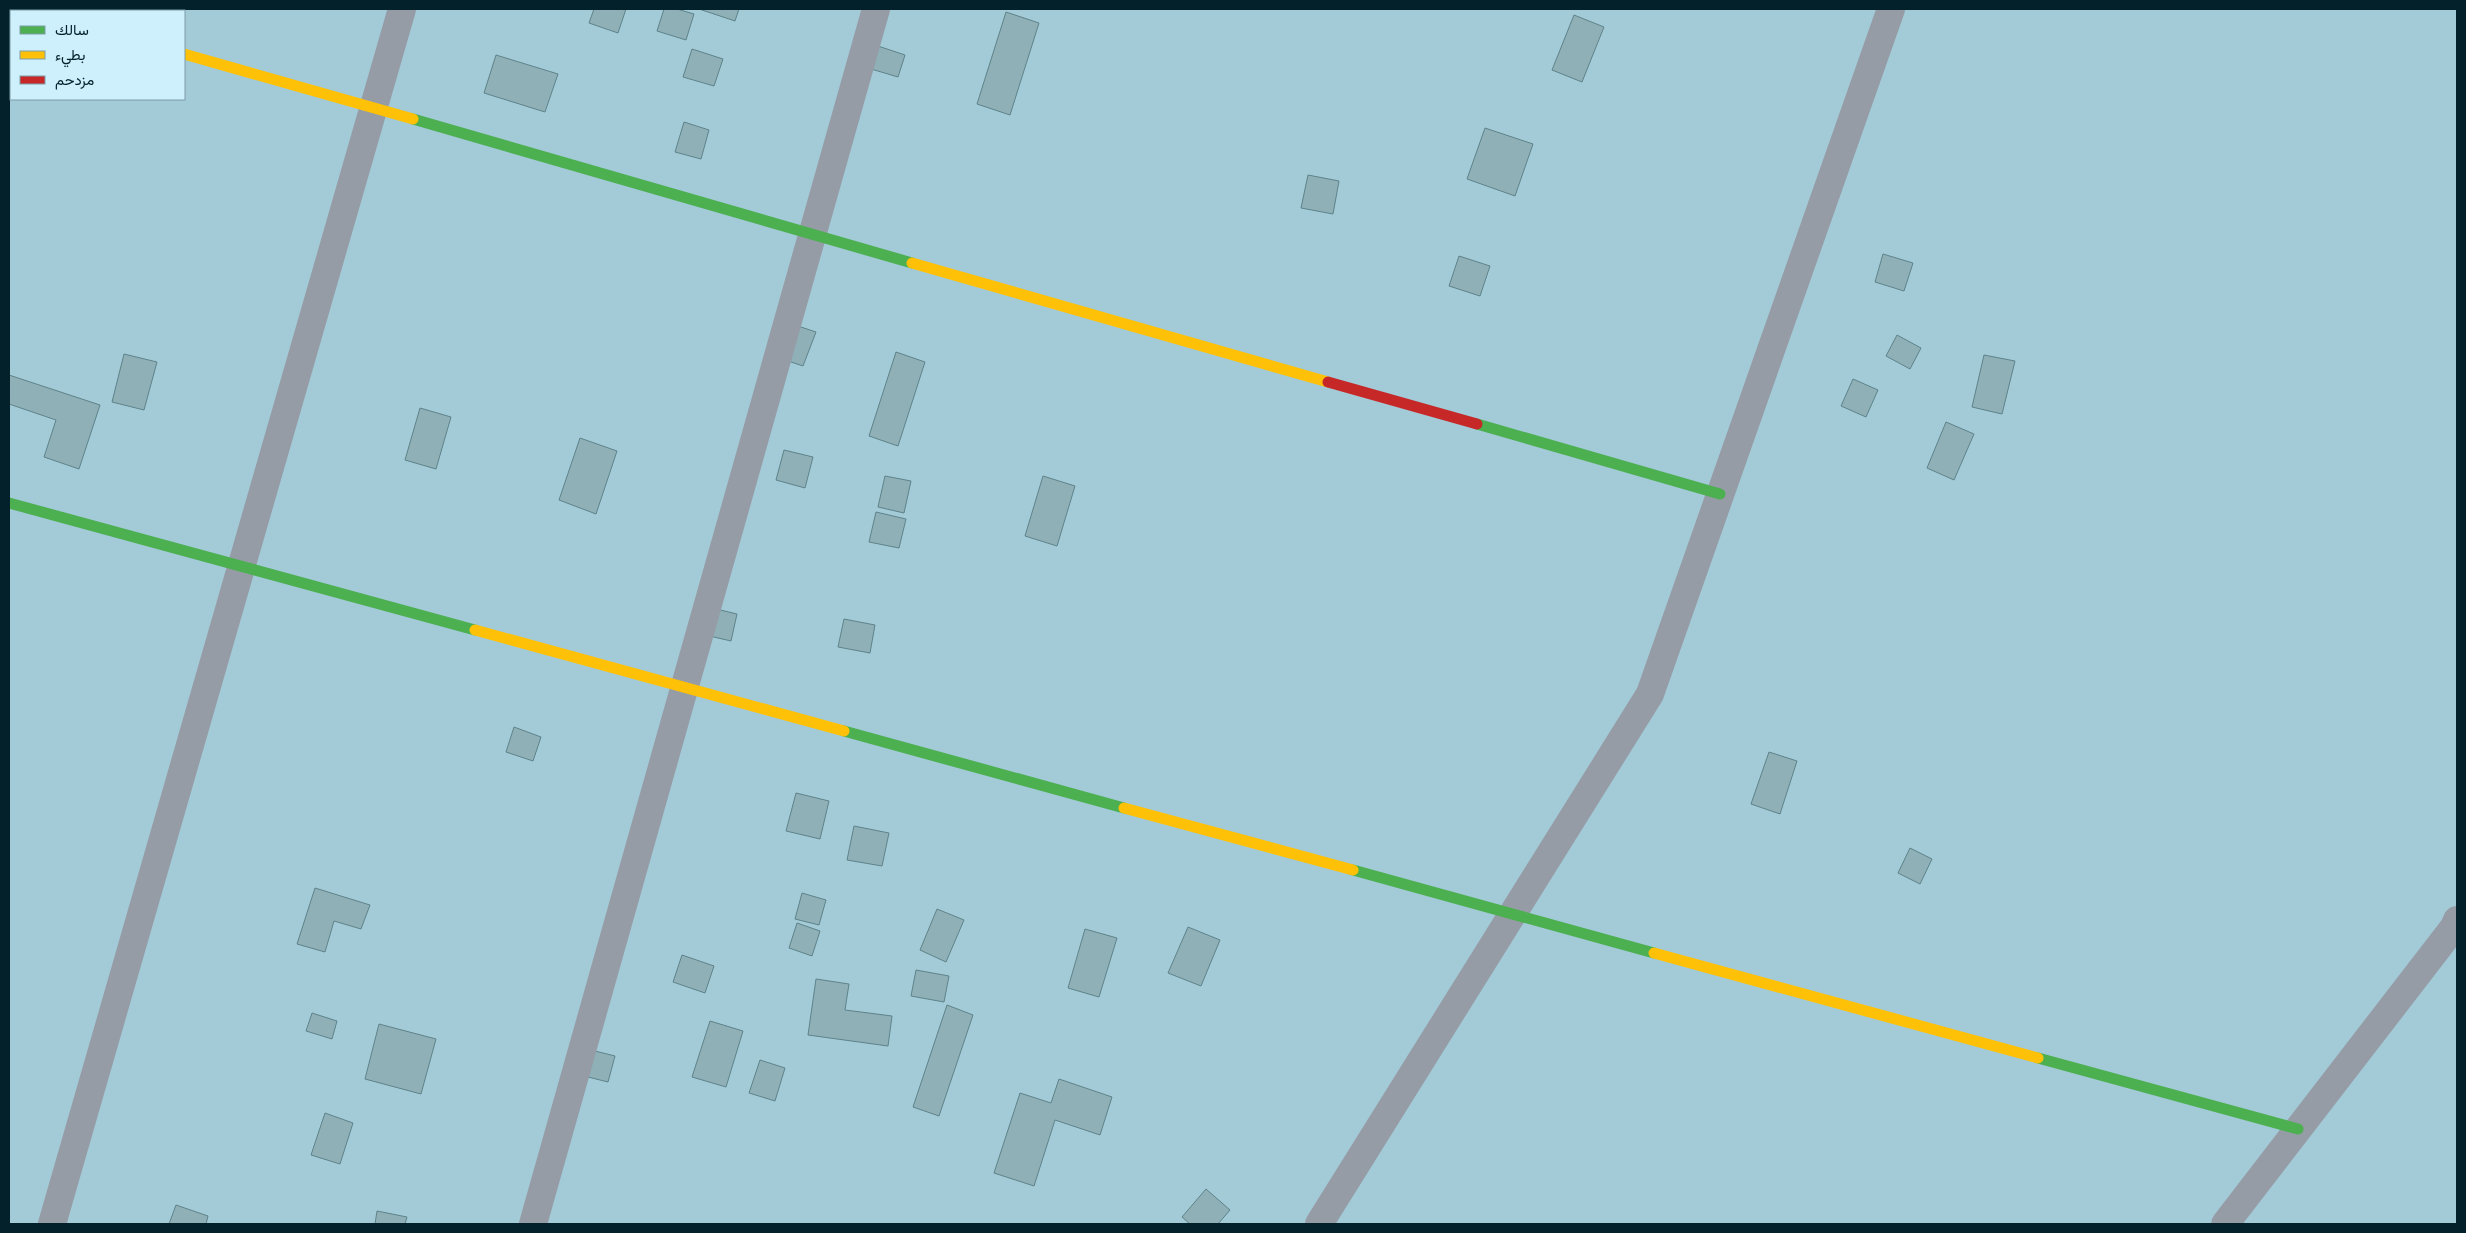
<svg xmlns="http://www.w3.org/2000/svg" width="2466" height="1233" font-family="Cabin,Vazirmatn,sans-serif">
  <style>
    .building { fill: #8fb0b7; stroke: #5e838a }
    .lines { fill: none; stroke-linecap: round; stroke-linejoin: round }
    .street { stroke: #959ca6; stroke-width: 28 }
    .fast { stroke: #4caf50; stroke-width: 11 }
    .slow { stroke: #ffc107; stroke-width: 11 }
    .jam { stroke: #c62828; stroke-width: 11 }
  </style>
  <rect width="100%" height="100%" fill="#a3cad7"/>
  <g class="building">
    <polygon points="594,9 626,9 618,33 589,23"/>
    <polygon points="664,9 677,9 694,14 686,40 657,31"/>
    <polygon points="699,9 739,9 735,21"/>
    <polygon points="1006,12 1039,23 1010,115 977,104"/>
    <polygon points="1574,15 1604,27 1582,82 1552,70"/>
    <polygon points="869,43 905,55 898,77 861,66"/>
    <polygon points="692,49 723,59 714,86 683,77"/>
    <polygon points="496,55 558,74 545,112 484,93"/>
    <polygon points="684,122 709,130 701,159 675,152"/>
    <polygon points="1485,128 1533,144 1515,196 1467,179"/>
    <polygon points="1308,175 1339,181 1333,214 1301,208"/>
    <polygon points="1883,254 1913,263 1904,291 1875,282"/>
    <polygon points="1459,256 1490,266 1480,296 1449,286"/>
    <polygon points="789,323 816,332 803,366 776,357"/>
    <polygon points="1897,335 1921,348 1910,369 1886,356"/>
    <polygon points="896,352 925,362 898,446 869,436"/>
    <polygon points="124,354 157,362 144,410 112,402"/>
    <polygon points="1984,355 2015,361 2002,414 1972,407"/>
    <polygon points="9,375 100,405 79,469 44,457 56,420 9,404"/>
    <polygon points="1853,379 1878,390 1866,417 1841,406"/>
    <polygon points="420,408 451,417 436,469 405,460"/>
    <polygon points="1946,422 1974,434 1954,480 1927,468"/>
    <polygon points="580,438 617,451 596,514 559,500"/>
    <polygon points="784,450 813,457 805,488 776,480"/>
    <polygon points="885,476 911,481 904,513 878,507"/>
    <polygon points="1043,476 1075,486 1057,546 1025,536"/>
    <polygon points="876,512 906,519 899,548 869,542"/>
    <polygon points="708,607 737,614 731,641 701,634"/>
    <polygon points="844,619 875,625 870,653 838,647"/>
    <polygon points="514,727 541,737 533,761 506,752"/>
    <polygon points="1769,752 1797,761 1780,814 1751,804"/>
    <polygon points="796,793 829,801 820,839 786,831"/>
    <polygon points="854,826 889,833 882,866 847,860"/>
    <polygon points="1910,848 1932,859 1920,884 1898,873"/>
    <polygon points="315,888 370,905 361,929 334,921 325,952 297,944"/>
    <polygon points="802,893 826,900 819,925 795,919"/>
    <polygon points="937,909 964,920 946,962 920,950"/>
    <polygon points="797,923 820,931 812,956 789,948"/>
    <polygon points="1188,927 1220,940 1201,986 1168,973"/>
    <polygon points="1085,929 1117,938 1099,997 1068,988"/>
    <polygon points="682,955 714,966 705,993 673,982"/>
    <polygon points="916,970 949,976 944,1002 911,996"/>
    <polygon points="816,979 849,984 845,1010 892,1016 888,1046 808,1035"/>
    <polygon points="947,1005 973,1015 939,1116 913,1107"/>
    <polygon points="312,1013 337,1021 332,1039 306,1031"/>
    <polygon points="710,1021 743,1031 726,1087 692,1077"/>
    <polygon points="379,1024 436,1039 421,1094 365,1079"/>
    <polygon points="587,1049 615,1056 608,1082 580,1075"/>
    <polygon points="760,1060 785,1068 775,1101 749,1093"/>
    <polygon points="1059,1079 1112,1097 1100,1135 1055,1120 1034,1186 994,1173 1020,1093 1051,1103"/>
    <polygon points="325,1113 353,1123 340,1164 311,1155"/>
    <polygon points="1206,1189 1230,1210 1218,1224 1190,1224 1182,1217"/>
    <polygon points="176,1205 208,1216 206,1224 169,1224"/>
    <polygon points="377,1211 407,1217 405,1224 375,1224"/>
  </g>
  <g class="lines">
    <g class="street">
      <polyline points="25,9 34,11"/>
      <polyline points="52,1224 402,9"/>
      <polyline points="533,1224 876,9"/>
      <polyline points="1319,1224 1650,694 1891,9"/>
      <polyline points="2225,1224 2454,927 2457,920"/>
    </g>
    <g class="fast">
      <polyline points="413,119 912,263"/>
      <polyline points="1477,424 1720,494"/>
      <polyline points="9,503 475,630"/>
      <polyline points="844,731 1124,808"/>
      <polyline points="1353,870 1654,953"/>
      <polyline points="2038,1058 2298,1129"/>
    </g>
    <g class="slow">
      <polyline points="184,54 413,119"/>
      <polyline points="912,263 1328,382"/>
      <polyline points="475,630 844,731"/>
      <polyline points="1124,808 1353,870"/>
      <polyline points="1654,953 2038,1058"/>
    </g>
    <polyline class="jam" points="1328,382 1477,424"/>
  </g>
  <rect width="2466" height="1233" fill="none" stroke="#03212b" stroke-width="20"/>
  <rect x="10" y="10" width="175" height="90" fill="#cdf0fc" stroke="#7c9da8"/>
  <rect x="20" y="26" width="25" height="8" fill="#4caf50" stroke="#7c9da8"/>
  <text x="55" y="35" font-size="15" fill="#03212b">سالك</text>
  <rect x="20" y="51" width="25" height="8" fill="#ffc107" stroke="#7c9da8"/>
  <text x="55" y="60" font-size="15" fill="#03212b">بطيء</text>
  <rect x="20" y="76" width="25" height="8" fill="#c62828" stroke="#7c9da8"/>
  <text x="55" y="85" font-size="15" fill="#03212b">مزدحم</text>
</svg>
